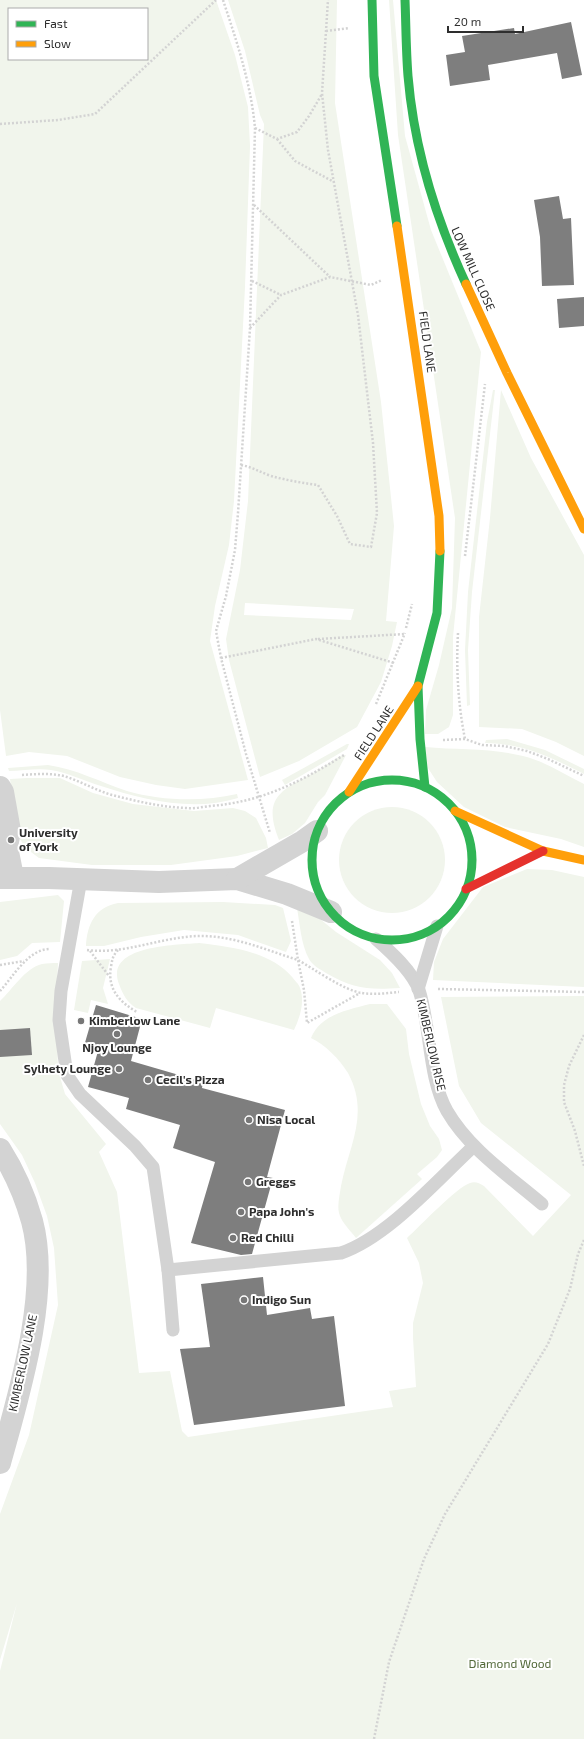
<svg xmlns="http://www.w3.org/2000/svg" width="584" height="1739" font-family="'Exo 2',sans-serif">
  <style>
    .green { fill: #f1f5ec; fill-rule: evenodd }
    .building { fill: #7e7e7e }
    .lines { fill: none; stroke-linecap: round; stroke-linejoin: round }
    .path { stroke: #d3d3d3; stroke-width: 2.5; stroke-dasharray: 2 2; stroke-linecap: butt }
    .lane { stroke: #d3d3d3; stroke-width: 13 }
    .street { stroke: #d3d3d3; stroke-width: 22 }
    .fast { stroke: #30b455; stroke-width: 9 }
    .slow { stroke: #ff9f0a; stroke-width: 9 }
    .jam { stroke: #e5322d; stroke-width: 9 }
    .poi-dot { fill: #777; stroke: #fff; stroke-width: 1.5 }
    .labels { text-anchor: middle; stroke-width: 4; stroke-linejoin: round; paint-order: stroke }
    .street-label { font-size: 12px; fill: #2e2e2e; stroke: #fff }
    .poi-label { font-size: 12px; font-weight: bold; fill: #2e2e2e; stroke: #fff; text-anchor: start }
    .park-label { font-size: 12px; fill: #546a3b; stroke: #fff }
  </style>
  <rect width="100%" height="100%" fill="#fff"/>
  <g class="green">
    <path d="M0,0H216L235,55L248,107L250,146L245,287L234,501L229,545L215,606L210,641L248,780L185,789L156,785L120,777L67,756L29,752L6,756L0,710ZM9,9H147V59H9Z"/>
    <path d="M228,0H337L335,103L381,402L394,526L386,621L397,622L392,646L381,682L357,727L299,761L260,777L229,660L226,639L240,570L248,501L264,124L260,115L245,51ZM245,603L353,609H354L351,620L244,615Z"/>
    <polygon points="389,0 393,0 405,136 431,230 481,352 453,637 453,715 449,727 438,734 425,734 426,710 439,665 452,608 455,518 398,135"/>
    <polygon points="493,390 495,390 472,592 468,650 470,705 467,706 465,650 468,592 487,422"/>
    <polygon points="501,390 531,458 584,555 584,756 556,742 522,729 479,727 479,617 490,518"/>
    <path d="M507,739L545,750L584,769V774C550,757 525,744 485,743L486,740Z"/>
    <polygon points="347,744 349,744 347,749 285,785 282,780"/>
    <path d="M425,747C457,750 492,748 523,756C544,761 564,774 584,784V847L561,839L505,827L464,807L437,782L428,768Z"/>
    <path d="M346,755L325,795L318,802L305,823L292,834L279,840C265,804 274,793 306,777C318,771 329,763 340,756Z"/>
    <path d="M48,765C76,769 100,782 127,791C162,801 202,802 237,794L238,798C193,812 144,800 101,786C84,781 69,773 51,770C38,768 22,771 9,771L8,768Z"/>
    <polygon points="27,778 60,778 93,793 133,804 194,811 233,808 245,811 256,818 266,838 268,848 237,856 171,865 92,865 39,858 27,849 19,838 10,779"/>
    <circle cx="392" cy="860" r="53"/>
    <polygon points="527,869 552,870 584,877 584,987 433,980 434,962 443,939 483,887"/>
    <polygon points="58,895 64,901 60,942 32,943 17,956 0,960 0,902"/>
    <path d="M223,902L275,905L283,908L291,941L286,952L238,935L184,930L141,937L104,946H86C87,925 95,907 118,903Z"/>
    <path d="M297,908L320,919L336,932L380,960L392,973L400,988C368,990 354,989 326,973C320,969 313,966 309,959C301,944 300,925 297,908Z"/>
    <path d="M199,943C231,947 270,951 293,978C295,981 299,984 300,988C305,1002 300,1017 294,1030L216,1008L210,1028L136,1008C127,1002 123,995 119,984C104,945 177,945 199,943Z"/>
    <polygon points="110,959 103,988 108,1004 91,1000 88,1013 74,1010 82,961"/>
    <path d="M58,963L56,1001L58,1070L65,1094L106,1144L99,1152L117,1192L139,1373L170,1371L182,1431L188,1437L393,1407L389,1391L416,1387L413,1338V1323L423,1283L419,1263L407,1238C419,1227 457,1187 470,1183C475,1181 479,1183 484,1186L533,1236L571,1195L481,1123L459,1086L441,997L584,996V1739H0V1671L17,1603L0,1660V1514L29,1435L58,1305L54,1248L47,1216L35,1183L22,1155L0,1124V1001C12,990 25,968 42,964C47,963 53,963 58,963Z"/>
    <path d="M370,1004H387L406,1029L409,1054L421,1104L430,1126L439,1139L442,1150L437,1157L417,1174L422,1179L356,1238C351,1231 341,1222 339,1213C337,1205 340,1194 341,1186C349,1145 370,1114 348,1073C339,1059 326,1045 311,1038C321,1014 348,1010 370,1004Z"/>
  </g>
  <g class="building">
    <polygon points="571,22 582,75 562,79 557,53 488,65 490,80 450,86 446,55 465,52 462,36 514,28 515,34"/>
    <polygon points="559,196 563,219 571,218 574,285 542,286 540,237 534,200"/>
    <polygon points="584,297 584,326 559,328 557,299"/>
    <polygon points="96,1005 142,1019 131,1061 203,1082 202,1088 285,1110 267,1177 273,1178 252,1254 241,1255 191,1243 215,1162 173,1148 180,1125 126,1109 129,1098 88,1087 98,1051 84,1046"/>
    <polygon points="30,1028 32,1055 0,1057 0,1030"/>
    <polygon points="263,1277 267,1315 310,1308 312,1319 334,1316 345,1406 194,1425 180,1349 210,1347 201,1284"/>
  </g>
  <g class="lines">
    <g class="path">
      <path d="M223,0C237,42 251,84 255,128L250,328L238,513L235,550L226,596L216,631L221,658L246,754L270,833"/>
      <polyline points="326,31 349,28"/>
      <polyline points="0,124 58,120 95,114 216,0"/>
      <polyline points="255,128 277,139 297,132 309,116 322,94"/>
      <polyline points="277,139 295,161 334,182"/>
      <polyline points="254,205 330,277"/>
      <polyline points="252,281 281,295"/>
      <polyline points="250,328 281,295 330,277 371,285 382,280"/>
      <path d="M241,465C252,467 260,472 271,476C286,480 302,483 318,485L337,516L350,544L371,547L377,513L373,443L358,315L328,150L322,93L328,0"/>
      <polyline points="465,556 485,384"/>
      <polyline points="406,628 412,604"/>
      <path d="M458,633C456,668 458,704 465,739"/>
      <polyline points="318,639 405,634"/>
      <polyline points="221,658 316,639 394,663"/>
      <polyline points="376,704 405,633"/>
      <polyline points="443,740 465,739 482,745 504,746 527,751 548,759 584,776"/>
      <path d="M22,775C36,774 50,773 64,776C80,781 95,790 112,795C136,801 160,807 186,808C194,809 202,807 210,806C262,802 300,782 344,755"/>
      <path d="M292,921L298,960C314,969 345,991 362,993C375,995 387,993 399,992"/>
      <path d="M87,950C125,955 163,936 201,936C235,936 266,950 298,960L304,990L307,1023L360,993"/>
      <path d="M118,950C113,955 112,960 111,967C107,988 119,1002 137,1012"/>
      <polyline points="90,951 109,976"/>
      <polyline points="0,965 24,961"/>
      <polyline points="438,989 584,992"/>
      <path d="M0,991C13,977 28,949 50,949"/>
      <polyline points="584,1035 569,1066 564,1085 564,1102 575,1131 584,1166"/>
      <polyline points="374,1739 389,1662 424,1559 445,1514 548,1344 570,1289 578,1254 584,1240"/>
    </g>
    <g class="lane">
      <path d="M81,879L61,991L59,1020L67,1075L80,1094L135,1146L153,1167L168,1270L341,1253C388,1237 437,1180 474,1146"/>
      <path d="M376,939C391,952 412,971 419,990C431,1027 428,1077 447,1111C469,1149 509,1176 542,1204"/>
      <polyline points="418,989 437,926"/>
      <polyline points="168,1270 173,1330"/>
    </g>
    <g class="street">
      <polyline points="0,787 3,792 10,831 7,847 13,877"/>
      <polyline points="0,878 49,878 159,882 237,879 287,894 331,912"/>
      <polyline points="237,879 303,841 317,831"/>
      <path d="M0,1149C14,1171 25,1196 32,1221C51,1291 19,1394 0,1463"/>
    </g>
    <g class="fast">
      <polyline points="372,0 374,76 397,226"/>
      <path d="M405,0C406,25 406,51 408,76C414,148 436,219 466,284"/>
      <circle cx="392" cy="860" r="80"/>
      <polyline points="425,787 420,739 418,686 437,613 440,551"/>
    </g>
    <g class="slow">
      <polyline points="397,226 439,516 440,551"/>
      <polyline points="466,284 507,373 584,529"/>
      <polyline points="349,792 418,686"/>
      <polyline points="455,811 543,851 584,860"/>
    </g>
    <polyline class="jam" points="466,889 543,851"/>
  </g>
  <g class="poi-dot">
    <circle cx="11" cy="840" r="4"/>
    <circle cx="81" cy="1021" r="4"/>
    <circle cx="117" cy="1034" r="4"/>
    <circle cx="119" cy="1069" r="4"/>
    <circle cx="148" cy="1080" r="4"/>
    <circle cx="249" cy="1120" r="4"/>
    <circle cx="248" cy="1182" r="4"/>
    <circle cx="241" cy="1212" r="4"/>
    <circle cx="233" cy="1238" r="4"/>
    <circle cx="244" cy="1300" r="4"/>
  </g>
  <g class="labels">
    <g class="street-label">
      <text transform="translate(473 269) rotate(66)" y="4">LOW MILL CLOSE</text>
      <text transform="translate(427 342) rotate(82)" y="4">FIELD LANE</text>
      <text transform="translate(374 733) rotate(-57)" y="4">FIELD LANE</text>
      <text transform="translate(431 1045) rotate(77)" y="4">KIMBERLOW RISE</text>
      <text transform="translate(23 1363) rotate(-78)" y="4">KIMBERLOW LANE</text>
    </g>
    <g class="poi-label">
      <text x="19" y="837">University<tspan x="19" dy="14">of York</tspan></text>
      <text x="89" y="1025">Kimberlow Lane</text>
      <text x="117" y="1052" text-anchor="middle">Njoy Lounge</text>
      <text x="111" y="1073" text-anchor="end">Sylhety Lounge</text>
      <text x="156" y="1084">Cecil's Pizza</text>
      <text x="257" y="1124">Nisa Local</text>
      <text x="256" y="1186">Greggs</text>
      <text x="249" y="1216">Papa John's</text>
      <text x="241" y="1242">Red Chilli</text>
      <text x="252" y="1304">Indigo Sun</text>
    </g>
    <g class="park-label">
      <text x="510" y="1668">Diamond Wood</text>
    </g>
  </g>
  <rect x="8" y="8" width="140" height="52" fill="#ffffff" stroke="#ababab"/>
  <rect x="16" y="21" width="20" height="6" fill="#30b455" stroke="#ababab"/>
  <text x="44" y="28" font-size="12" fill="#2e2e2e">Fast</text>
  <rect x="16" y="41" width="20" height="6" fill="#ff9f0a" stroke="#ababab"/>
  <text x="44" y="48" font-size="12" fill="#2e2e2e">Slow</text>
  <path d="M448 26v6h75v-6" fill="none" stroke="#2e2e2e" stroke-width="2"/>
  <text x="454" y="26" font-size="12" fill="#2e2e2e" stroke="#ffffff" stroke-width="3" paint-order="stroke">20 m</text>
</svg>
